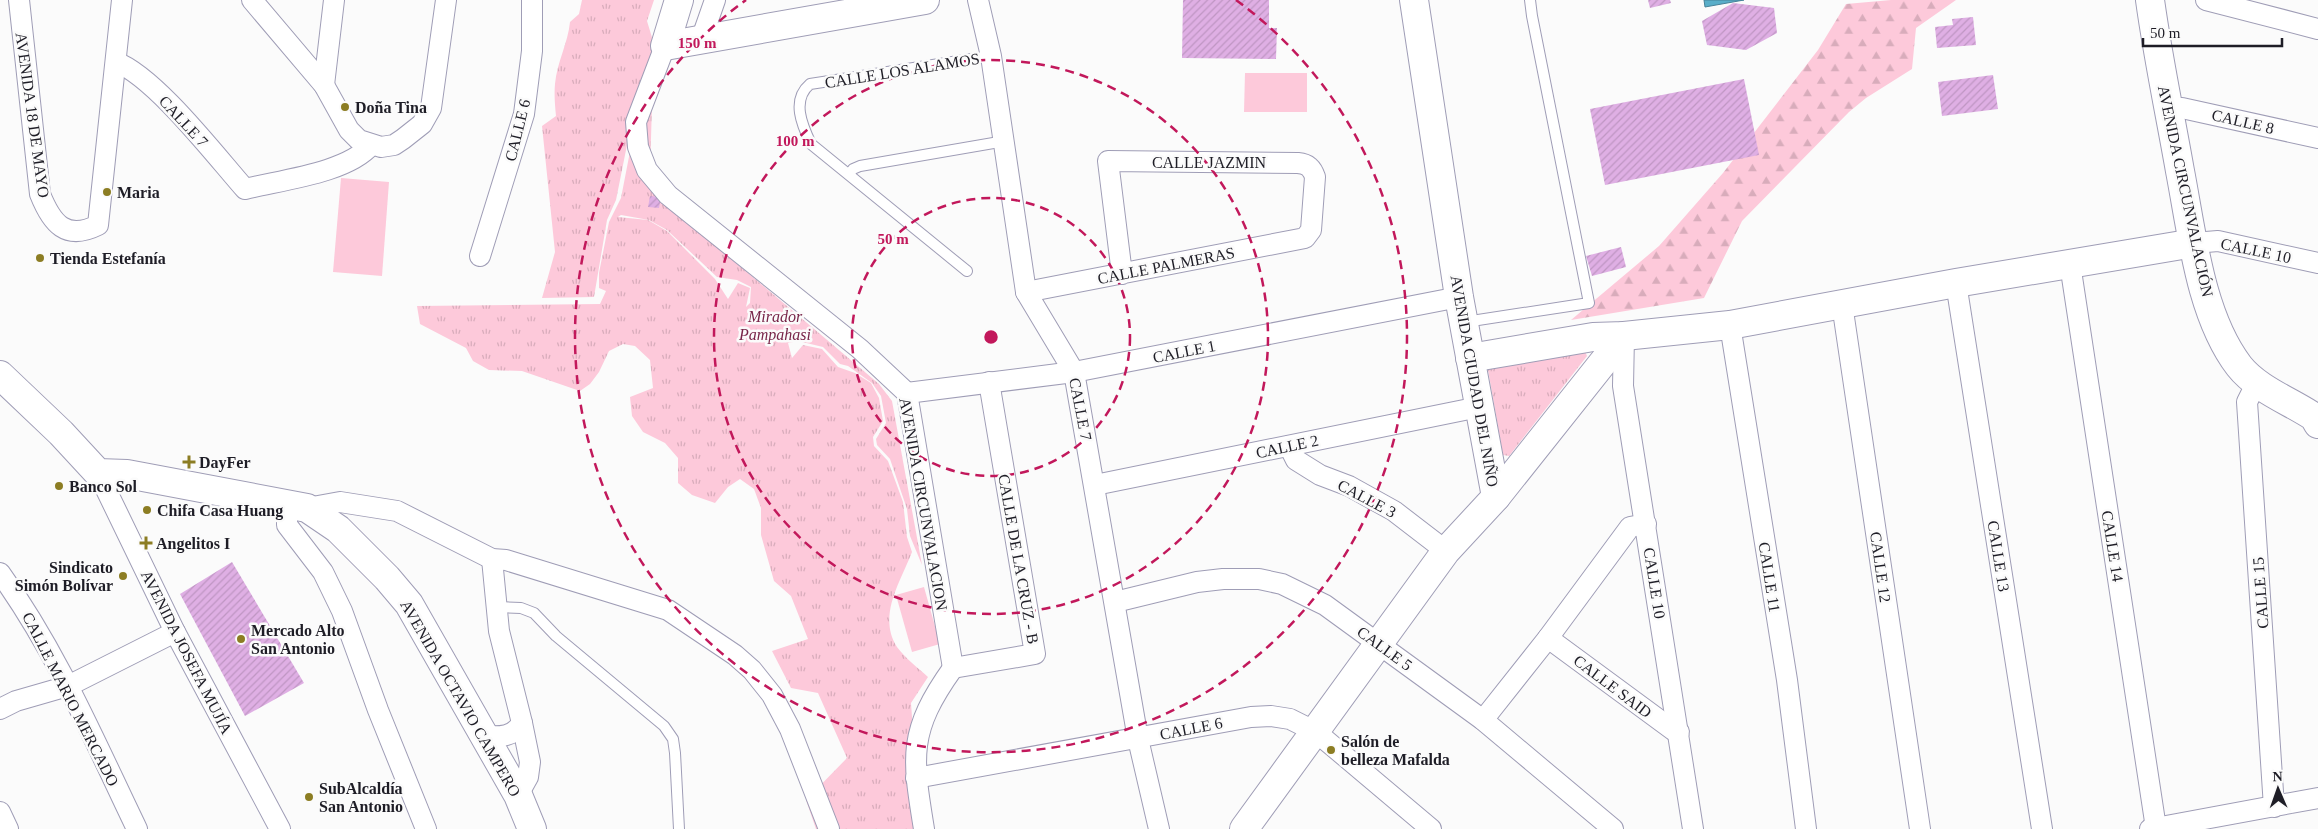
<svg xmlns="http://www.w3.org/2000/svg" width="2318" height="829" font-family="'Times New Roman',serif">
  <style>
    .grass { fill: url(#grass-tufts); fill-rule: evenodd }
    .forest { fill: url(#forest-firs) }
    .pitch { fill: #fdc9da }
    .water { fill: #59aec9; stroke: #478298 }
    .building { fill: url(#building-hatch) }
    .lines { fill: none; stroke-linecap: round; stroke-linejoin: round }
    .lane-casing { stroke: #9f9db6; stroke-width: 12 }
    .street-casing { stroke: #9f9db6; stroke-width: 22 }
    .secondary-casing { stroke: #9f9db6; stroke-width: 30 }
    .lane { stroke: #fff; stroke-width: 10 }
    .street { stroke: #fff; stroke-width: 20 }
    .secondary { stroke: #fff; stroke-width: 28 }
    .ring { fill: none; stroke: #c2185b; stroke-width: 2.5; stroke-dasharray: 9 6 }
    .poi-dot { fill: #8c7d23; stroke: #fbfbfb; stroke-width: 2 }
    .labels { text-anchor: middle; stroke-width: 5; stroke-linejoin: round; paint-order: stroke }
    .street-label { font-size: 16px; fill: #1e1d26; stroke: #fbfbfb }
    .poi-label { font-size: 16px; font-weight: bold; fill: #1e1d26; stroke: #fbfbfb; text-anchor: start }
    .park-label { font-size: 16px; font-style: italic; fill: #782549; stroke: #fbfbfb }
    .centre { fill: #c2185b; stroke: #fbfbfb; stroke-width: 2.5 }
    .ring-label { font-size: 15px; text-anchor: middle; font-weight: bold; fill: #c2185b; stroke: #fbfbfb; stroke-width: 5; stroke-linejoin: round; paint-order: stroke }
  </style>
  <defs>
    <pattern id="grass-tufts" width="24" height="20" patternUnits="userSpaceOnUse" patternTransform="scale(1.25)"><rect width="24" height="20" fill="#fdc9da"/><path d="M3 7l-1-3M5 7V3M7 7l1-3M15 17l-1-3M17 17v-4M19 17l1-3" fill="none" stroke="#d8acbb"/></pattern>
    <pattern id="forest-firs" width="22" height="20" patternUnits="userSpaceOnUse" patternTransform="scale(1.25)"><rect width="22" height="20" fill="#fdc9da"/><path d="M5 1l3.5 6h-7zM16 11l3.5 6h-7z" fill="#d8acbb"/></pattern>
    <pattern id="building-hatch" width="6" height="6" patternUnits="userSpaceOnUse" patternTransform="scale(1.25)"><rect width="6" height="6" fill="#dfafe4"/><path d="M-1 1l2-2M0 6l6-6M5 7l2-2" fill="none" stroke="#bf96c3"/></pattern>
  </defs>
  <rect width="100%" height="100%" fill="#fbfbfb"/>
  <g class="grass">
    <path d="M582,0H654L647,21L657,54L635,105L616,200L607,220L594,297L542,298L555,252L542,126L556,116C555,106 554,94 555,84C557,62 568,43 570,22L579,14Z"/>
    <path d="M653,73L650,171L702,234L879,384L892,401L922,565L910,536L907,509L890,459L877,445L876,439L886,423L881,396L872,383L848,366L840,364L823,347L798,341L788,343L792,358L803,345L822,349L838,367L855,373L871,383L879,398L883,421L873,437L874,446L888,461L903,502L907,537L912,552C901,581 877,616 897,647C905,658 918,668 928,677L911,703L920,829H816L806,800L847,758L818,693L791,688L772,651L808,639L791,596L774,581L761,535V508L754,489L740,479L728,487L715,503L692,495L678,483V458L665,443L643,432L632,416L630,397L653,388L650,360L635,346L623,344L609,351L599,372L590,384L580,391L522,371L489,370L473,361L466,348L420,324L417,306L600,304L606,291L599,288V273L609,222L621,198L639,105ZM621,215L649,220L667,230L717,277L737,280L751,287L750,303L746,307L750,288L738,283L728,299L715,279L667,231L648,220L618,217Z"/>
    <polygon points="1584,349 1587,356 1509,456 1503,455 1488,370 1493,364"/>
  </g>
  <polygon class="forest" points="1891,0 1956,0 1916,28 1912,69 1866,98 1849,112 1742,221 1704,298 1571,320 1659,246 1723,173 1818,50 1846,4"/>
  <g class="pitch">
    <polygon points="1245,73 1307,73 1307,112 1244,112"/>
    <polygon points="341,178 389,182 382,276 333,272"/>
    <polygon points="924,587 940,644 912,652 896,595"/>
  </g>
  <polygon class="water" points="1704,0 1744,0 1705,7"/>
  <g class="building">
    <polygon points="1183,0 1269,0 1269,28 1277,28 1276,59 1182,58"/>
    <polygon points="1648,0 1670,0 1671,3 1650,8"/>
    <polygon points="1733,3 1774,8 1777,33 1746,50 1707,45 1702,21"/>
    <polygon points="1973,17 1976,45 1937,48 1935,27 1953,25 1952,19"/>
    <polygon points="1993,75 1998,109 1942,116 1938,82"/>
    <polygon points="1744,79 1759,155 1605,185 1590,109"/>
    <polygon points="650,196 661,197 659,208 648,207"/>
    <polygon points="1621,247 1626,267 1592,276 1586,256"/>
    <polygon points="232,562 304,683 245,716 180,594"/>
  </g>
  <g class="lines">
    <g class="lane-casing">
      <g id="lane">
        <polyline points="849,174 853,169 860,166 1005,141"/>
        <path d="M967,271L811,144C802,125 791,100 810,84L991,56"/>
        <polyline points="1465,322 1589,303 1532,16 1530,0"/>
        <polyline points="496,607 521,608 534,613 556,636 664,726 673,739 675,753 679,829"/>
      </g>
    </g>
    <g class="street-casing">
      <g id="street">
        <path d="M19,0L40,194C52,224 66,241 98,225L122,0"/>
        <polyline points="252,0 324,85 349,130 359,140 381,147 394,145 403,139 422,124 431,108 446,0"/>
        <polyline points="978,0 991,56 1026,292 1074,372 1138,739 1159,829"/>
        <polyline points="2206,0 2318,29"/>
        <polyline points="701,40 715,0"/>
        <polyline points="665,46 636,122 638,147 647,170 668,195 860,349 907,393 953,668"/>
        <path d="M116,62C155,77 215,155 245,189C281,180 347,173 371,145"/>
        <polyline points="324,85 334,0"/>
        <polyline points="2169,110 2182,108 2318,138"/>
        <polyline points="2194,243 2218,241 2318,263"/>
        <polyline points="480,256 524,114 532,51 532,0"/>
        <polyline points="2070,264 2156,828"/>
        <polyline points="1956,283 2042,829"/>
        <path d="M1026,292L1305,238L1311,230L1315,177C1312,168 1308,164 1298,163L1108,161L1122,274"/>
        <polyline points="1842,304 1920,829"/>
        <polyline points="1730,325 1787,680 1806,829"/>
        <polyline points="1624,336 1623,386 1693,829"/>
        <polyline points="2257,382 2247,402 2274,807"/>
        <polyline points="907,393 1074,372 1459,297"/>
        <polyline points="1289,446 1296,460 1320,475 1349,486 1394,511 1446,551"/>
        <polyline points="98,473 175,632 280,829"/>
        <polyline points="1095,485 1479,407"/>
        <polyline points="287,503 287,525 323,572 342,611 378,710 426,829"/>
        <polyline points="307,508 340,502 397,511 492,559 506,560 668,610 735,655 752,670 772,695 790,729 829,829"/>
        <polyline points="492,559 499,631 522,723 530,762 528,777 518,795"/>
        <path d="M0,573C57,652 95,742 137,829"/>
        <polyline points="1115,602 1197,582 1223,579 1259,579 1282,584 1325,605 1483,720 1613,829"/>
        <polyline points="1548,638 1673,730 1679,732"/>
        <polyline points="953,668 1035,654 989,382"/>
        <polyline points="0,709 16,701 68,686 175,632"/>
        <polyline points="1483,720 1548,638 1630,527 1646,524"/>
        <path d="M485,736C501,737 513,737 522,723"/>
        <polyline points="916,778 1251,717 1271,716 1290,719 1316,732 1431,829"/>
        <polyline points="0,812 8,829"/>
        <path d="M924,829C912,756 908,731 953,668"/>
        <polyline points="2150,829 2318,798"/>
      </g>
    </g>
    <g class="secondary-casing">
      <g id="secondary">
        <polyline points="679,0 665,46 925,0"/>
        <path d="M2150,0C2158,58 2170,114 2180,171C2192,233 2200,315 2239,366C2257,389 2290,401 2314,417L2318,424"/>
        <polyline points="1470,358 1593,337 1624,336 1730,325 1956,283 2194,243"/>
        <polyline points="0,375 61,433 98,473 127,474 307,508 338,529 387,578 409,604 518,795 532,829"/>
        <polyline points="1496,497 1624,336"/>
        <polyline points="1244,829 1446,551 1496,497 1459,297 1414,0"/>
      </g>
    </g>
    <use href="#lane" class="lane"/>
    <use href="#street" class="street"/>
    <use href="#secondary" class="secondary"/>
  </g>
  <g class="ring">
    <circle cx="991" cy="337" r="139"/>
    <circle cx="991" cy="337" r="277"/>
    <path d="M1236 0A416 416 0 1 1 746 0"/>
  </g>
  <g class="poi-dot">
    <circle cx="345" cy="107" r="5"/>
    <circle cx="107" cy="192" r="5"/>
    <circle cx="40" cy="258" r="5"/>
    <path d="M186.5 454.5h5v5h5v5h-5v5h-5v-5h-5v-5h5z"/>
    <circle cx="59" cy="486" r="5"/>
    <circle cx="147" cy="510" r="5"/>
    <path d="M143.5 535.5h5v5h5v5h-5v5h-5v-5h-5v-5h5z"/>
    <circle cx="123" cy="576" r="5"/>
    <circle cx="241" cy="639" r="5"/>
    <circle cx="1331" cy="750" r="5"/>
    <circle cx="309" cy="797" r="5"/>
  </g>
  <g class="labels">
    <g class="street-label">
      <text transform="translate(902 70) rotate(-9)" y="6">CALLE LOS ALAMOS</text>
      <text transform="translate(33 115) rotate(82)" y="6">AVENIDA 18 DE MAYO</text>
      <text transform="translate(184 121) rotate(47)" y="6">CALLE 7</text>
      <text transform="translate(2243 121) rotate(13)" y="6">CALLE 8</text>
      <text transform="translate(517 130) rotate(-76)" y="6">CALLE 6</text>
      <text x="1209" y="168">CALLE JAZMIN</text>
      <text transform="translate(2186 191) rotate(78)" y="6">AVENIDA CIRCUNVALACIÓN</text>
      <text transform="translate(2256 250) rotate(12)" y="6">CALLE 10</text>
      <text transform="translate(1166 265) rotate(-11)" y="6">CALLE PALMERAS</text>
      <text transform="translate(1184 351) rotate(-11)" y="6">CALLE 1</text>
      <text transform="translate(1475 381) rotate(80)" y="6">AVENIDA CIUDAD DEL NIÑO</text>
      <text transform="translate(1081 409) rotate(79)" y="6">CALLE 7</text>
      <text transform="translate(1287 446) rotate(-12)" y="6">CALLE 2</text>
      <text transform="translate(1367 498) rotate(28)" y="6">CALLE 3</text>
      <text transform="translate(924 504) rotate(80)" y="6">AVENIDA CIRCUNVALACION</text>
      <text transform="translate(2113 546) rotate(81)" y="6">CALLE 14</text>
      <text transform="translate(1999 556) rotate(81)" y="6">CALLE 13</text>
      <text transform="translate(1019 559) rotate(80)" y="6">CALLE DE LA CRUZ - B</text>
      <text transform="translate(1881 567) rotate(82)" y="6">CALLE 12</text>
      <text transform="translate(1770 577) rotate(81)" y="6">CALLE 11</text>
      <text transform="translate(1655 583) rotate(81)" y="6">CALLE 10</text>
      <text transform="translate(2260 593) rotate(-94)" y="6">CALLE 15</text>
      <text transform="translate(1385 648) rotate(36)" y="6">CALLE 5</text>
      <text transform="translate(187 652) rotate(63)" y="6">AVENIDA JOSEFA MUJÍA</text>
      <text transform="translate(1613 686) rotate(37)" y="6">CALLE SAID</text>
      <text transform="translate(461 698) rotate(60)" y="6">AVENIDA OCTAVIO CAMPERO</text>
      <text transform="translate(71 699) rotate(63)" y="6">CALLE MARIO MERCADO</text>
      <text transform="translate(1191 728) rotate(-11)" y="6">CALLE 6</text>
    </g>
    <g class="poi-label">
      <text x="355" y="113">Doña Tina</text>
      <text x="117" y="198">Maria</text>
      <text x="50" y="264">Tienda Estefanía</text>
      <text x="199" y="468">DayFer</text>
      <text x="69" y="492">Banco Sol</text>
      <text x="157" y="516">Chifa Casa Huang</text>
      <text x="156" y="549">Angelitos I</text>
      <text x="113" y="573" text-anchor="end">Sindicato<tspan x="113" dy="18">Simón Bolívar</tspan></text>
      <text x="251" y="636">Mercado Alto<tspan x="251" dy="18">San Antonio</tspan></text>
      <text x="1341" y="747">Salón de<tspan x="1341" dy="18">belleza Mafalda</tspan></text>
      <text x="319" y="794">SubAlcaldía<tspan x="319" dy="18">San Antonio</tspan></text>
    </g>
    <g class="park-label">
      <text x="775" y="322">Mirador<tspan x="775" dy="18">Pampahasi</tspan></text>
    </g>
  </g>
  <circle cx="991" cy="337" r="8" class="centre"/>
  <g class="ring-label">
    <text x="697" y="48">150 m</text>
    <text x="795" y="146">100 m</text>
    <text x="893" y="244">50 m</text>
  </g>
  <g transform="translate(2278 789) rotate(358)" stroke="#fbfbfb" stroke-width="4" paint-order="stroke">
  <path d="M0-4L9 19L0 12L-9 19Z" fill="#1e1d26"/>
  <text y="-8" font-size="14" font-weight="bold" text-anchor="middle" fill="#1e1d26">N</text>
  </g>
  <path d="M2143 38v8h139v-8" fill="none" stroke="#1e1d26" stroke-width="2.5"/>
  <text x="2150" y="38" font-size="15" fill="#1e1d26" stroke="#fbfbfb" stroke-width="4" paint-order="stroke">50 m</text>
</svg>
